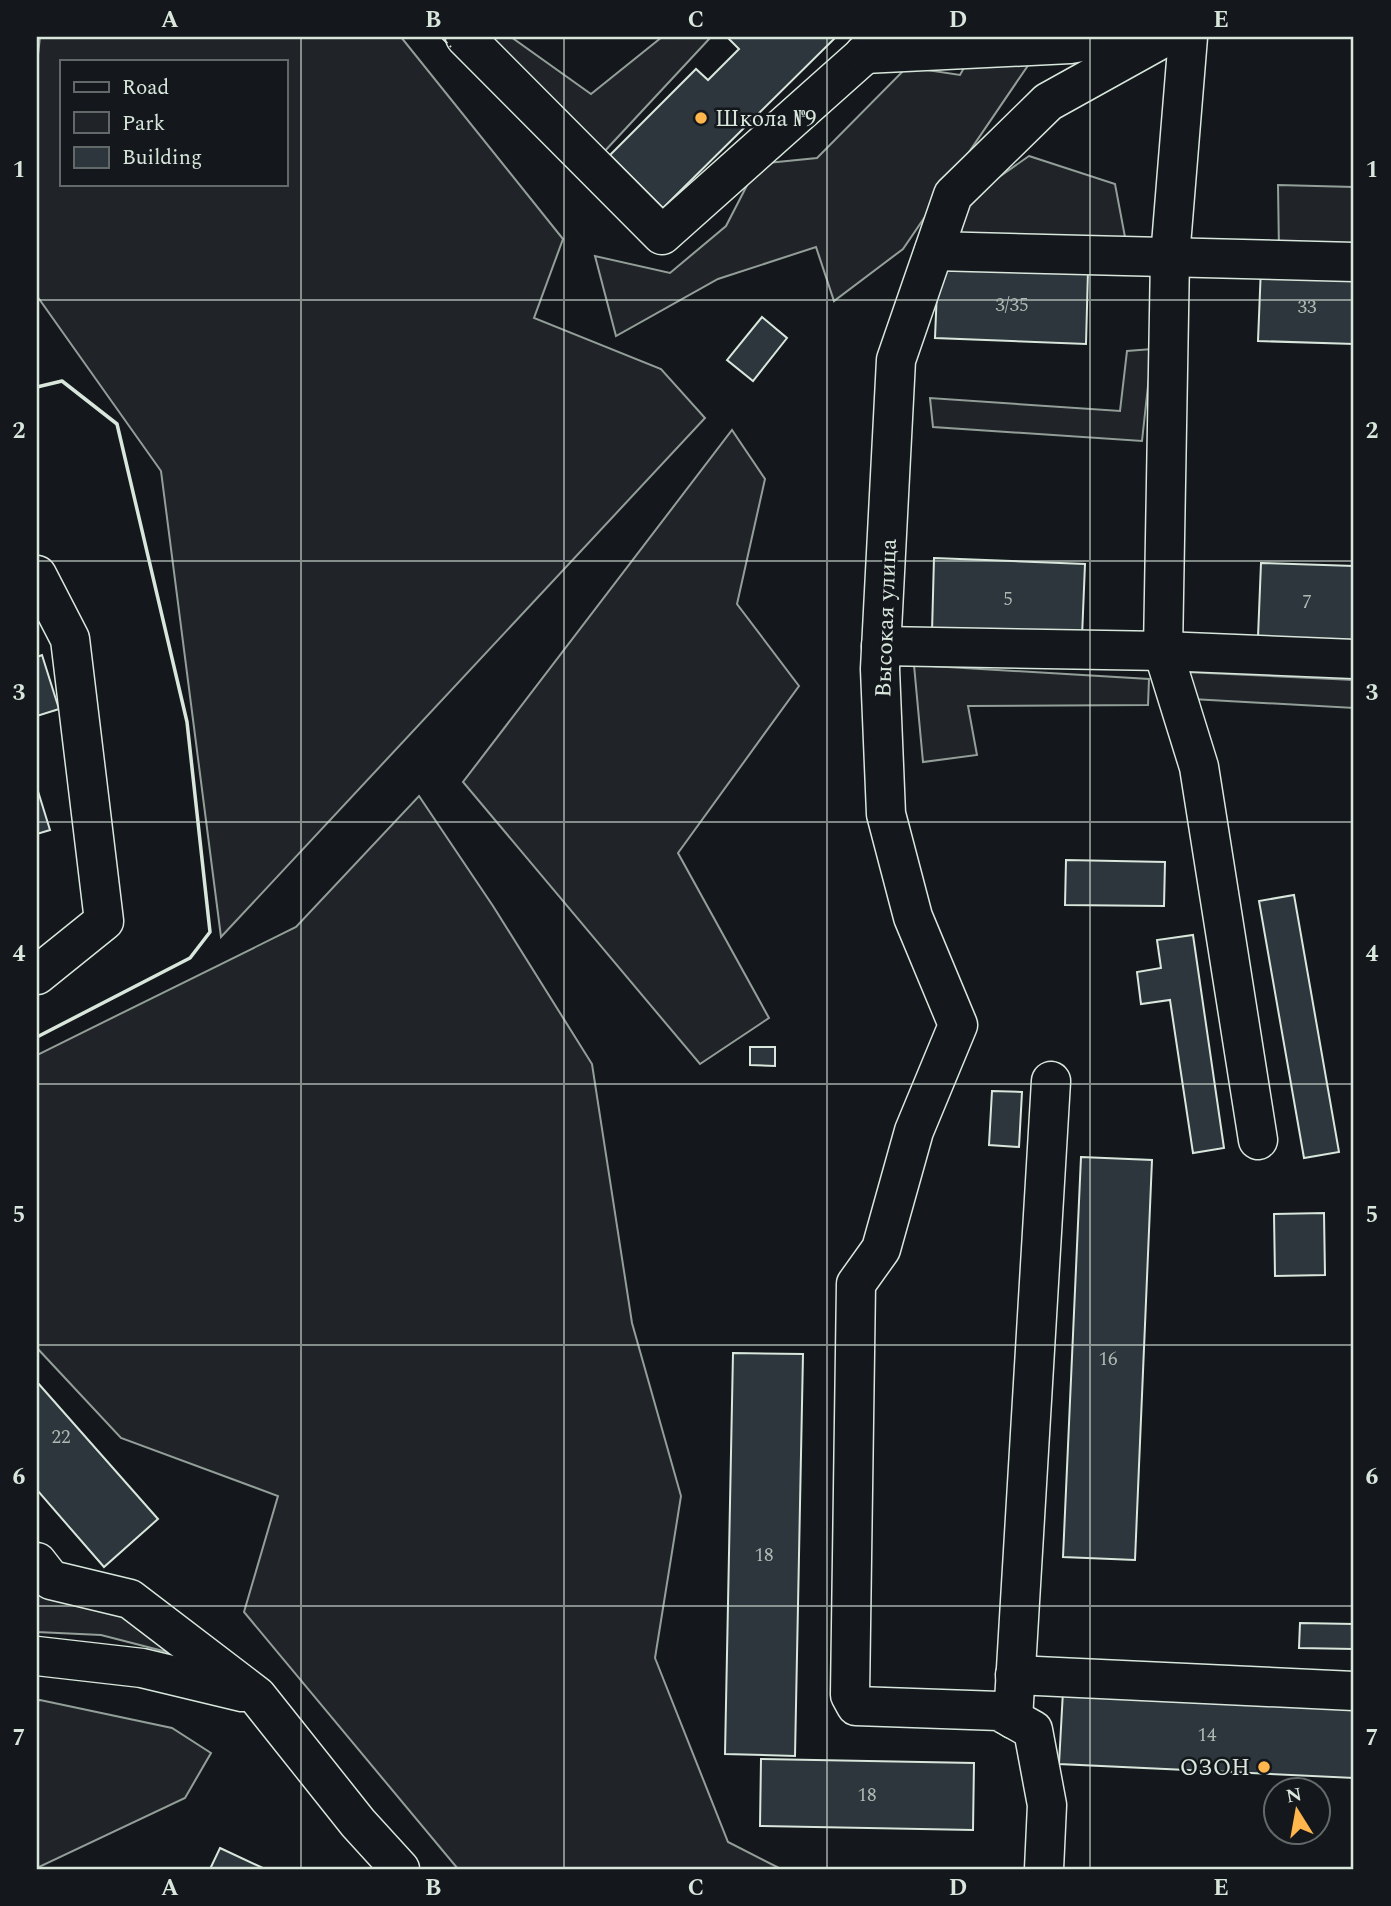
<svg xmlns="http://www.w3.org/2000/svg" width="1391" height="1906" font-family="Spectral,serif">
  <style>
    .green { fill: #202428; stroke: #939e99; stroke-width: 2; fill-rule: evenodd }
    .building { fill: #2c363c; stroke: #d8e6dc; stroke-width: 2 }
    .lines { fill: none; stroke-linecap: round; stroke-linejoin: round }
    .minor-casing { stroke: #d8e6dc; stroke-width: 41 }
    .minor { stroke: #14181c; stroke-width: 38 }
    .fence { stroke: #d8e6dc; stroke-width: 2; stroke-dasharray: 9 3.5; stroke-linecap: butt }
    .wall { stroke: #d8e6dc; stroke-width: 3.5 }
    .grid { fill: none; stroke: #d8e6dc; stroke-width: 2; stroke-opacity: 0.55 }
    .poi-dot { fill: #ffb74d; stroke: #14181c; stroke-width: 2.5 }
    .labels { text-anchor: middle; stroke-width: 5; stroke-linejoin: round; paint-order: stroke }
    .number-label { font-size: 19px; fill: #adbab4 }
    .poi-label { font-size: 23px; fill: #d8e6dc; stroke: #14181c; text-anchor: start }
    .street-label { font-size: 23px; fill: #d8e6dc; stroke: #14181c }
    .neatline { fill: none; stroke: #d8e6dc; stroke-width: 2.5 }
    .grid-label { font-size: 23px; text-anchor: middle; font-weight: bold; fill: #d8e6dc }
  </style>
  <rect width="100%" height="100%" fill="#14181c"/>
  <g class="green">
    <path d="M40,37H401L563,239L534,318L661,369L705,418L221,937L161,471L37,296V64ZM61,61H285V184H61Z"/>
    <polygon points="494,37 511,37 591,94 662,37 711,37 602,154 480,48"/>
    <polygon points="981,37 1029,64 903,249 834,301 816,247 718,279 616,336 595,256 670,273 726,226 758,164 817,158 907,67 960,75"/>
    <polygon points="1029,156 1115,184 1125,237 959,240 969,198"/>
    <polygon points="1278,185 1354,187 1354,253 1279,251"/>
    <polygon points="1152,349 1142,441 933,427 930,398 1120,411 1127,351"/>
    <polygon points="732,430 765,479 737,604 799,686 678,853 769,1018 700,1064 463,782"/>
    <polygon points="914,665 1149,679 1148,705 968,706 977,755 923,762"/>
    <polygon points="1185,672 1354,680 1354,708 1192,699"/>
    <polygon points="419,796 493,906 592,1064 632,1323 681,1496 655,1658 728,1842 781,1869 458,1869 244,1612 278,1496 121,1438 37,1348 37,1055 296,927"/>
    <polygon points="37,1578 171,1606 210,1663 101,1635 37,1632"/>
    <polygon points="40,1700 172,1728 211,1753 185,1798 37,1868 37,1701"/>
  </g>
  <g class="building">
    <polygon points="727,37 836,37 663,208 610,155 696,69 708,80 739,49"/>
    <polygon points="938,265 1088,270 1086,344 935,338"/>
    <polygon points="1261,267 1354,271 1354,344 1258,341"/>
    <polygon points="762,317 787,338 753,381 727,360"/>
    <polygon points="934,558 1085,564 1082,637 932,632"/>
    <polygon points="1261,563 1354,566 1354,640 1258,637"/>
    <polygon points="42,655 59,709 37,716 37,657"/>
    <polygon points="37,788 50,830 37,834"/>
    <polygon points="1066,860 1165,862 1164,906 1065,905"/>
    <polygon points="1294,895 1339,1152 1304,1158 1259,901"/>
    <polygon points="1193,935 1224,1148 1193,1153 1170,1000 1141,1004 1137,972 1161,968 1157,940"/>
    <polygon points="750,1047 775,1047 775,1066 750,1065"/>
    <polygon points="992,1091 1022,1092 1019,1147 989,1145"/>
    <polygon points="1081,1157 1152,1160 1135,1560 1063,1557"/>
    <polygon points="1324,1213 1325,1275 1275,1276 1274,1214"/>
    <polygon points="733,1353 803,1354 795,1756 725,1754"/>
    <polygon points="37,1382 158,1519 104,1567 37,1490"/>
    <polygon points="1300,1623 1354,1624 1354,1649 1299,1648"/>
    <polygon points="1063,1691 1354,1705 1354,1778 1059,1764"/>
    <polygon points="761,1759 974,1763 973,1830 760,1826"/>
    <polygon points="220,1848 265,1869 210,1869"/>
  </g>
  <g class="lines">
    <g class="minor-casing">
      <g id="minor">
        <polyline points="465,37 662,235 884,37"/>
        <polyline points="1188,37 1170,257 1163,651 1199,767 1258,1140"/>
        <polyline points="864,54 1070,44 1111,37"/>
        <polyline points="934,251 1354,262"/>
        <polyline points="37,575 70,639 104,921 37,975"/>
        <polyline points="881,646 1163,651 1354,659"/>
        <polyline points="37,1562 51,1580 130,1599 257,1696 358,1823 400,1869"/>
        <polyline points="37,1656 142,1668 242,1692"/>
        <polyline points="1015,1675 1354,1691"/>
        <polyline points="1013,1719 1051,1081"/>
        <polyline points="1044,1869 1047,1805 1033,1730 999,1711 856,1706 850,1695 856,1284 881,1249 914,1131 958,1025 913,917 886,814 880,669 896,360 953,195 1048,102 1165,37"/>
      </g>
    </g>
    <use href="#minor" class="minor"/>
    <polyline class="fence" points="441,37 451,47"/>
    <polyline class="wall" points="37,387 62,381 117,424 187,722 210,932 190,958 37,1037"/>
  </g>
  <path class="grid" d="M301,37V1869M564,37V1869M827,37V1869M1090,37V1869M37,300H1354M37,561H1354M37,822H1354M37,1084H1354M37,1345H1354M37,1606H1354"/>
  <g class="poi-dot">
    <circle cx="701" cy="118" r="7"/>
    <circle cx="1264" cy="1767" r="7"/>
  </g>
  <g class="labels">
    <g class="number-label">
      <text x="1012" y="311">3/35</text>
      <text x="1307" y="313">33</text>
      <text x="1008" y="605">5</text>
      <text x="1307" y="608">7</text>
      <text x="1108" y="1365">16</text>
      <text x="61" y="1443">22</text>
      <text x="764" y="1561">18</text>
      <text x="1207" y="1741">14</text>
      <text x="867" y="1801">18</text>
    </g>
    <g class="poi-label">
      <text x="715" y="126">Школа №9</text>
      <text x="1250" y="1775" text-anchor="end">ОЗОН</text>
    </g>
    <g class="street-label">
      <text transform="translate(885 618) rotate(-88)" y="8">Высокая улица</text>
    </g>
  </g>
  <rect width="1391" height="1906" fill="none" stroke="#14181c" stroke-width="77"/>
  <rect x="60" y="60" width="228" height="126" fill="#14181c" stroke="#626a69" stroke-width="2"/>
  <rect x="74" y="82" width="35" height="10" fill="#14181c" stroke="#626a69" stroke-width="2"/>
  <text x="122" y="94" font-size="21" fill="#d8e6dc">Road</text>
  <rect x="74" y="112" width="35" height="21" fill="#202428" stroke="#626a69" stroke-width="2"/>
  <text x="122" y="130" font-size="21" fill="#d8e6dc">Park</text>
  <rect x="74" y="147" width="35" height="21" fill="#2c363c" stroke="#626a69" stroke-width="2"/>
  <text x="122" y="164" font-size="21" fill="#d8e6dc">Building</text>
  <g transform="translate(1297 1811) rotate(349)"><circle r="33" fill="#14181c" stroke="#626a69" stroke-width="2"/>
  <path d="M0-5L12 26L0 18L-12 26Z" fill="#ffb74d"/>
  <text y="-10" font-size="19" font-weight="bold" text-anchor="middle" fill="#d8e6dc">N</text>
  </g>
  <rect x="38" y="38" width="1314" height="1830" class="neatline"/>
  <g class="grid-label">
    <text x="170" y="27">A</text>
    <text x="433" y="27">B</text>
    <text x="696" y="27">C</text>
    <text x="958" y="27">D</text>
    <text x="1221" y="27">E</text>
    <text x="19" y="177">1</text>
    <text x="1372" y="177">1</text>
    <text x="19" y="438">2</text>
    <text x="1372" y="438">2</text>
    <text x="19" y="700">3</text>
    <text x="1372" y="700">3</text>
    <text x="19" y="961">4</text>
    <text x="1372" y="961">4</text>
    <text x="19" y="1222">5</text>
    <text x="1372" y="1222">5</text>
    <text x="19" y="1484">6</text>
    <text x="1372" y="1484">6</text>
    <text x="19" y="1745">7</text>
    <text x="1372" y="1745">7</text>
    <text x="170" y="1895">A</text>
    <text x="433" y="1895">B</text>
    <text x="696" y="1895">C</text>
    <text x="958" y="1895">D</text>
    <text x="1221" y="1895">E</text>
  </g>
</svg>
